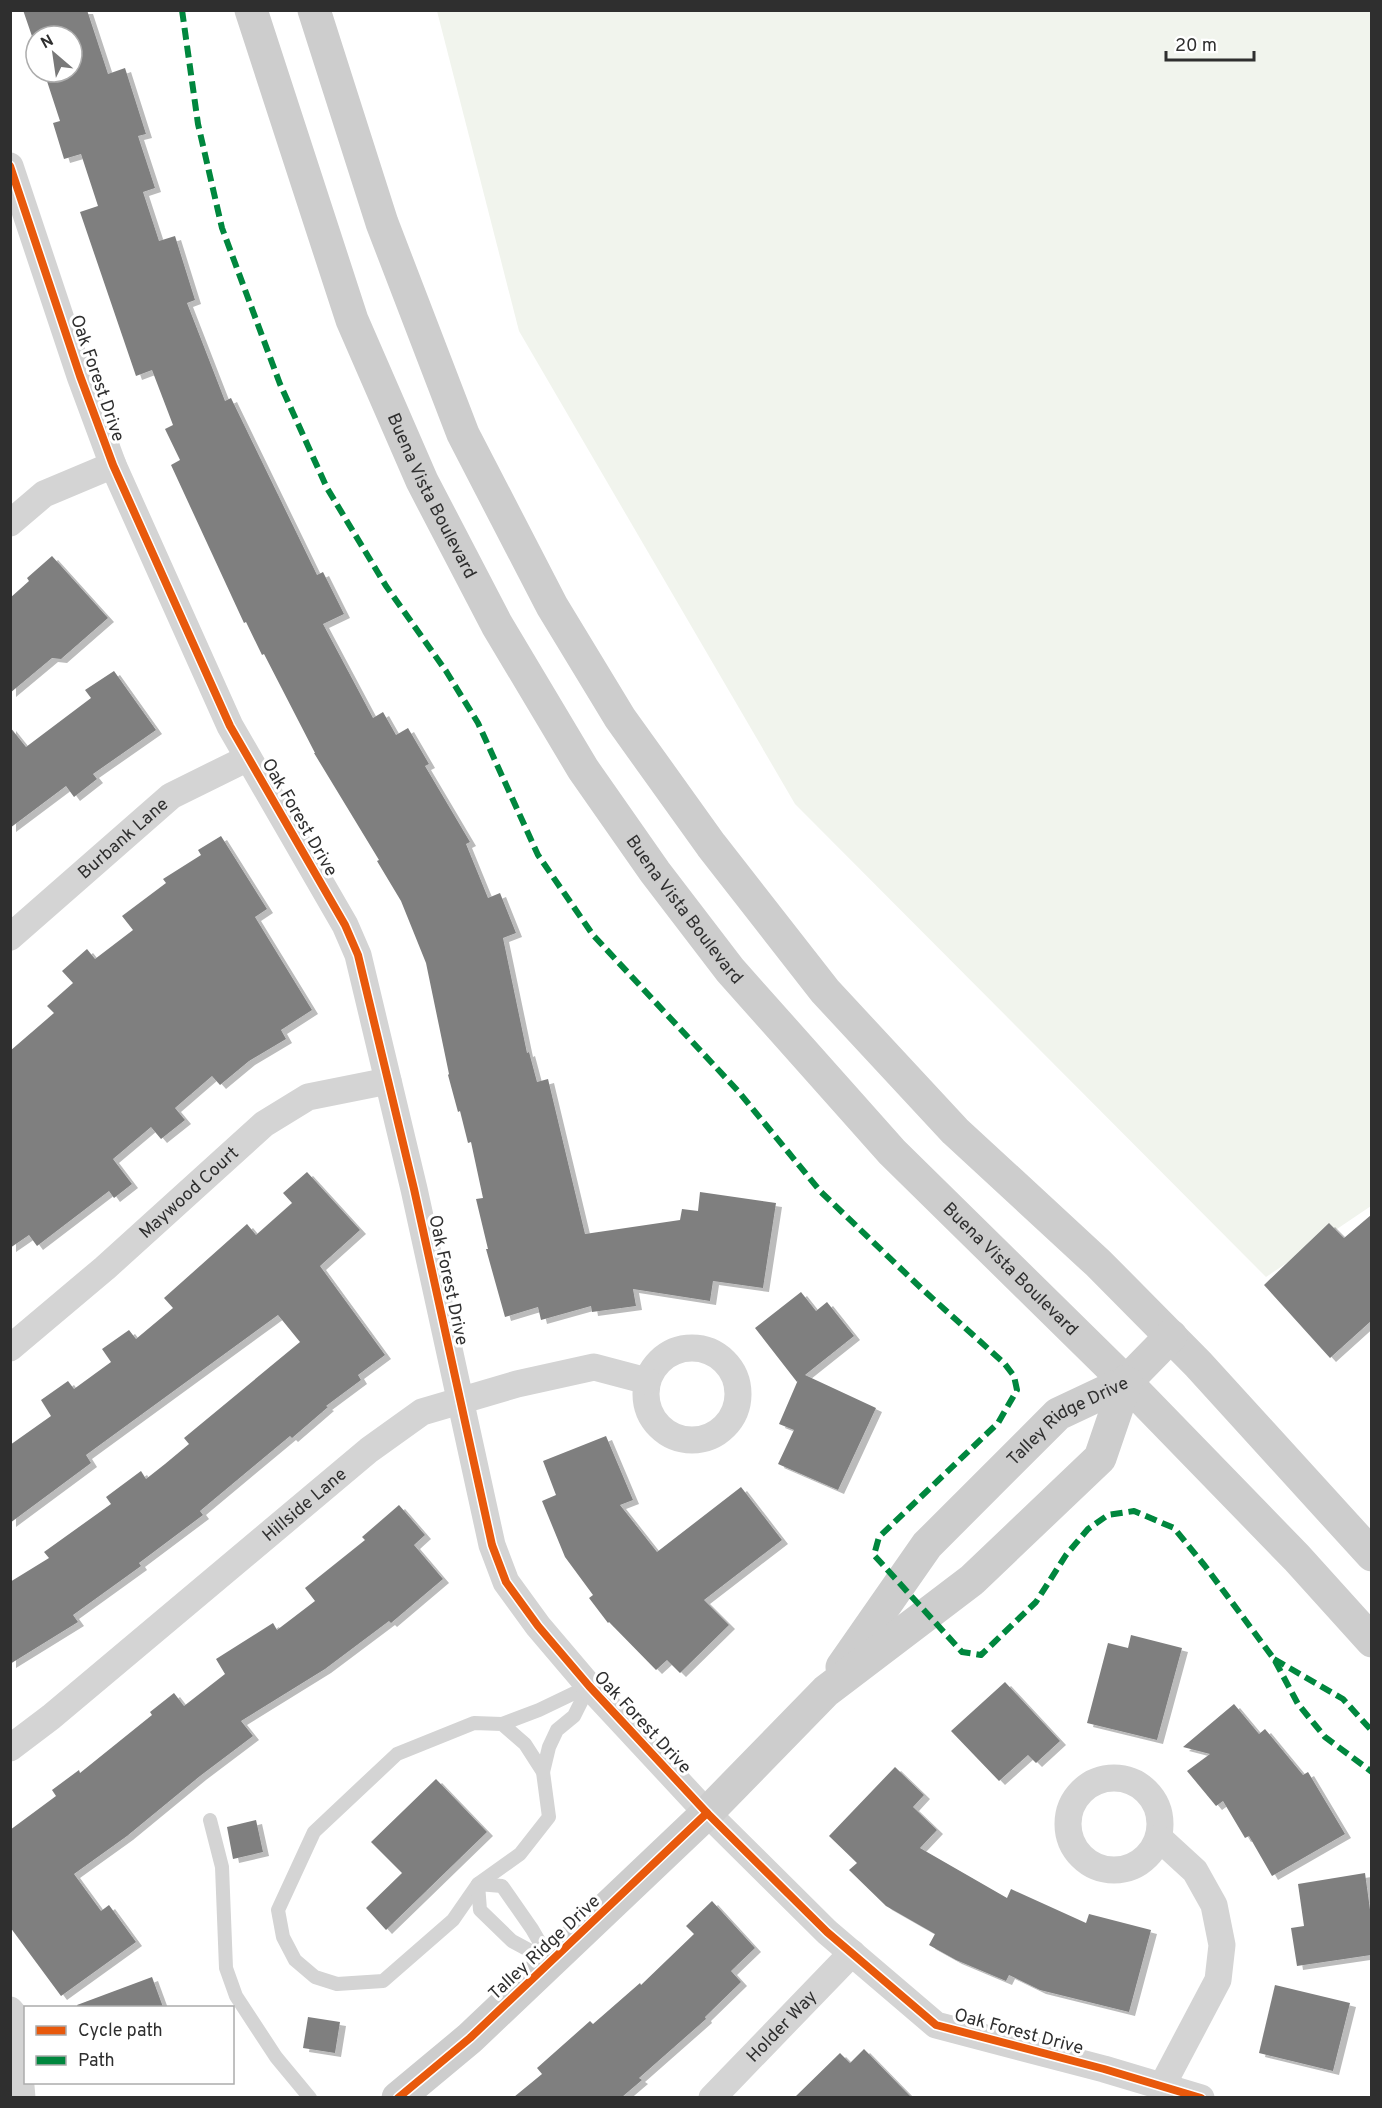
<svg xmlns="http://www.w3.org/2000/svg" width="1382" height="2108" font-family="Overpass,sans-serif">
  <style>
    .green { fill: #f1f4ed }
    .building { fill: #7f7f7f; filter: url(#shadow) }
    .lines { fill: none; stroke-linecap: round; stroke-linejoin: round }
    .lane { stroke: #d4d4d4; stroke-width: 14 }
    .street { stroke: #d4d4d4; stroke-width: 27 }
    .secondary { stroke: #cdcdcd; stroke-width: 33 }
    .quiet { stroke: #00873e; stroke-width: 6; stroke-dasharray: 12 6; stroke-linecap: butt }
    .cycleway-casing { stroke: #fff; stroke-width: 11 }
    .cycleway { stroke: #e8590c; stroke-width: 8 }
    .labels { text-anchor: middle; stroke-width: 6; stroke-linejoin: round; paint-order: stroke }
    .street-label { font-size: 18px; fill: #2f2f2f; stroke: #fff }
  </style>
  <defs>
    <filter id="shadow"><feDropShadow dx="6" dy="4" stdDeviation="0" flood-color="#0004"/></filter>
  </defs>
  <rect width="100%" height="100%" fill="#fff"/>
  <polygon class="green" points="437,11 1371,11 1371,1206 1266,1277 795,804 519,331"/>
  <g class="building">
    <polygon points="23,10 87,10 108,74 125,68 146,134 138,136 155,188 143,192 159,241 175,236 195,300 187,303 225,401 231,398 317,575 323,572 344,614 323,624 373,718 383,712 396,735 408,728 429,764 425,766 470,842 466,844 488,898 500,893 516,933 503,938 527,1053 529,1052 537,1082 548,1079 585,1234 680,1220 682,1209 698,1211 700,1192 776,1203 763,1288 713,1281 710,1301 633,1289 636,1306 592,1312 591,1306 541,1320 538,1307 505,1317 486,1249 488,1249 476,1199 483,1198 471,1142 468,1143 460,1111 458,1112 448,1075 449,1074 426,963 401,901 377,861 379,860 314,753 315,753 264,654 262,655 246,622 244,623 171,465 180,460 165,429 173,425 152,370 136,376 80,212 98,206 81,154 64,159 53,123 60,121 44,72 72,72 72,36 36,36 36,48"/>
    <polygon points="52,556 108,618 61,659 52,658 10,693 10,598 29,581 27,578"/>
    <polygon points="114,671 156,730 93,774 97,779 74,797 66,786 10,828 10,727 26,747 91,698 85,690"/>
    <polygon points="221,836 267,909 255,917 312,1010 281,1030 286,1039 249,1061 220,1085 212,1076 175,1108 185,1120 161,1139 151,1127 113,1159 132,1184 114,1198 109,1191 37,1246 29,1235 10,1248 10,1051 54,1013 47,1006 73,983 62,971 87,949 95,959 133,930 122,916 166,883 163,879 201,855 198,850"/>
    <polygon points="307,1172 360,1230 320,1266 385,1355 358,1375 361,1380 326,1406 328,1407 292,1438 290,1436 200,1511 203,1515 139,1563 141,1566 73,1615 78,1622 10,1664 10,1582 49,1558 44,1552 111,1504 106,1497 141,1471 146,1479 165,1464 189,1444 184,1438 300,1342 278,1315 86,1455 91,1463 10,1523 10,1445 51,1416 41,1400 68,1381 74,1389 111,1362 102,1349 129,1330 136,1339 173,1308 164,1298 247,1224 256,1235 292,1203 283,1193"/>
    <polygon points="1371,1215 1371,1321 1330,1358 1264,1285 1329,1223 1344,1238"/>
    <polygon points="801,1292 816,1311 827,1302 854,1336 805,1375 876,1408 838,1490 778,1464 794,1430 779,1424 798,1380 797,1382 755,1328"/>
    <polygon points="606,1436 633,1500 620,1505 657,1552 741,1487 782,1540 704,1600 729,1625 680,1673 667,1660 656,1670 609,1622 608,1623 589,1598 593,1595 565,1557 542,1501 556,1495 543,1461"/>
    <polygon points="399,1505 425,1535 414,1545 443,1579 391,1623 389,1621 325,1669 241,1721 253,1736 200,1776 127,1836 74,1874 101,1911 109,1905 136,1942 61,1996 10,1927 10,1830 56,1796 52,1790 79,1770 80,1773 152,1715 150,1712 174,1693 184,1706 225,1674 216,1659 273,1623 277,1630 315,1601 305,1588 365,1540 362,1537"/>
    <polygon points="1131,1635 1182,1648 1157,1740 1087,1723 1108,1643 1128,1648"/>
    <polygon points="1005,1682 1060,1741 1036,1763 1028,1755 999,1781 951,1731"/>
    <polygon points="1234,1704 1259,1734 1265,1729 1303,1775 1308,1772 1345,1834 1272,1876 1249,1836 1245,1838 1223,1801 1216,1806 1187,1771 1210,1754 1183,1747"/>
    <polygon points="895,1767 924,1795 913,1807 937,1830 920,1848 1007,1898 1011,1889 1086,1923 1089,1914 1151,1930 1129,2012 1040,1990 1009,1975 1006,1981 956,1960 929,1945 935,1934 886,1906 849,1870 857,1863 829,1836"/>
    <polygon points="436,1779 487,1832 386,1930 366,1908 402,1873 371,1842"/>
    <polygon points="256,1820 263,1852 233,1859 227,1827"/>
    <polygon points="1365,1873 1371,1917 1371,1955 1297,1966 1291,1928 1304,1926 1298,1884"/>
    <polygon points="712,1901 755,1948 731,1971 741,1982 705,2017 706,2019 639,2078 642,2080 622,2097 514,2097 542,2074 537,2068 590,2021 593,2024 640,1983 641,1985 694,1934 686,1926"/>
    <polygon points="152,1977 163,2007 78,2007 77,2005"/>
    <polygon points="1275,1985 1350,2003 1333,2071 1259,2053"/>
    <polygon points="308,2017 340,2022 335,2053 303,2048"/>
    <polygon points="864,2049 911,2097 795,2097 840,2053 850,2063"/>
  </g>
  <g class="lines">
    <g class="lane">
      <polyline points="502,1724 525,1744 543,1772 549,1817 520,1854 478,1884 453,1920 383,1981 337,1984 315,1977 295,1960 283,1937 278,1910 314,1832 397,1754 474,1723 502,1724 539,1710 589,1686"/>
      <polyline points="543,1772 549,1747 557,1730 574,1716 589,1686"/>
      <polyline points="210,1820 222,1867 226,1968 236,1996 276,2057 310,2098"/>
      <polygon points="478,1884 502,1886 532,1929 551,1962 512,1941 480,1910"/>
    </g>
    <g class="street">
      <polyline points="10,166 80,376 113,465 230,726 345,925 358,955 414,1189 492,1545 506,1582 538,1626 589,1686 707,1813 827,1932 936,2025 1104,2069 1201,2098"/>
      <polyline points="10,523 44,494 113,465"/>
      <path id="s1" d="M10,937L171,796L248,758"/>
      <circle cx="692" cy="1394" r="46"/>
      <path id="s2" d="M10,1348L105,1268L264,1124L308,1097L388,1081"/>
      <path id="s3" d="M10,1748L51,1717L369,1450L422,1412L517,1384L594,1367L647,1381"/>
      <circle cx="1114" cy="1824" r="46"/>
      <polyline points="1159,1838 1195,1871 1214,1905 1222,1945 1218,1980 1162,2086"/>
      <polyline points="10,2010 15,2016 22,2098"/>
      <path id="s4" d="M712,2098L852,1953"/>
    </g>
    <g class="secondary">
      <path id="s5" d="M251,10L352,320L422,481L497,625L583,769L655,872L730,970L892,1152L1126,1382L1297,1558L1372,1641"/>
      <polyline points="314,10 382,223 463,434 552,606 620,718 711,845 825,991 955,1131 1098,1263 1198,1364 1372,1555"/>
      <path id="s6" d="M842,1667L927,1545L1058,1414L1126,1382L1171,1336"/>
      <polyline points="398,2098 470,2038 707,1813 826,1691 972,1580 1100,1458 1126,1382"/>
    </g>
    <g class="quiet">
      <polyline points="182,10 198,124 222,228 280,384 327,488 386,586 446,671 478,723 538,855 593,935 738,1091 821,1192 921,1288 1004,1363 1014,1376 1017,1390 998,1423 879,1537 874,1555 962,1652 981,1655 1036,1602 1066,1555 1088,1529 1108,1515 1134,1511 1174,1528 1205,1566 1274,1659 1298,1704 1325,1737 1372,1772"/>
      <polyline points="1274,1659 1343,1699 1372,1731"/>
    </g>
    <g class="cycleway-casing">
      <g id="cycleway">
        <polyline points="10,166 80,376 113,465 230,726 345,925 358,955 414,1189 492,1545 506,1582 538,1626 589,1686 707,1813 827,1932 936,2025 1104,2069 1201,2098"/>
        <polyline points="398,2098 470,2038 707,1813"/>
      </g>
    </g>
    <use href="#cycleway" class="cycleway"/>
  </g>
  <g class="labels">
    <g class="street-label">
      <text transform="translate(98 378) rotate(71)" y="6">Oak Forest Drive</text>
      <text dy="6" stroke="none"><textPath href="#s5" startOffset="519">Buena Vista Boulevard</textPath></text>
      <text transform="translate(300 817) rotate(60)" y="6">Oak Forest Drive</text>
      <text dy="6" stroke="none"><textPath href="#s1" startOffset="150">Burbank Lane</textPath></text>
      <text dy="6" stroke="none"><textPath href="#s5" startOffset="1005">Buena Vista Boulevard</textPath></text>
      <text dy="6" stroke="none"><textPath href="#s2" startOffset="237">Maywood Court</textPath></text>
      <text dy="6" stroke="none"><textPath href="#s5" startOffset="1491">Buena Vista Boulevard</textPath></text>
      <text transform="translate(449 1280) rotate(78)" y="6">Oak Forest Drive</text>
      <text dy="6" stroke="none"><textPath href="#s6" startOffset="338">Talley Ridge Drive</textPath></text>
      <text dy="6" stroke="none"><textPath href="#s3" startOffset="382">Hillside Lane</textPath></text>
      <text transform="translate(643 1722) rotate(47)" y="6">Oak Forest Drive</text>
      <text transform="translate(544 1947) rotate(-43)" y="6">Talley Ridge Drive</text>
      <text dy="6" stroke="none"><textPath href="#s4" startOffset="100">Holder Way</textPath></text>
      <text transform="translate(1019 2031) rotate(15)" y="6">Oak Forest Drive</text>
    </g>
  </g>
  <rect width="1382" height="2108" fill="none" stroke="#2f2f2f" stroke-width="24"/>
  <rect x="24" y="2006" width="210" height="78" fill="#ffffff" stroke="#acacac" stroke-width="1.5"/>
  <rect x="36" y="2026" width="30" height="9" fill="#e8590c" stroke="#acacac" stroke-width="1.5"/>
  <text x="78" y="2036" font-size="18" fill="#2f2f2f">Cycle path</text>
  <rect x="36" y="2056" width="30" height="9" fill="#00873e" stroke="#acacac" stroke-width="1.5"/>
  <text x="78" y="2066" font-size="18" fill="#2f2f2f">Path</text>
  <g transform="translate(54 54) rotate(331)"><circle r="28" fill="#ffffff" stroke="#acacac" stroke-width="1.5"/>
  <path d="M0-4.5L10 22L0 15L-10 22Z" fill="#787878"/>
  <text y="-9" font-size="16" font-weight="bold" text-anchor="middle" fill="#2f2f2f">N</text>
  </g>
  <path d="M1166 51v9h88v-9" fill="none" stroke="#2f2f2f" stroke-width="3"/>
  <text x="1175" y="51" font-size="18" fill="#2f2f2f" stroke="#ffffff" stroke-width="4.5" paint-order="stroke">20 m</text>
</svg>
